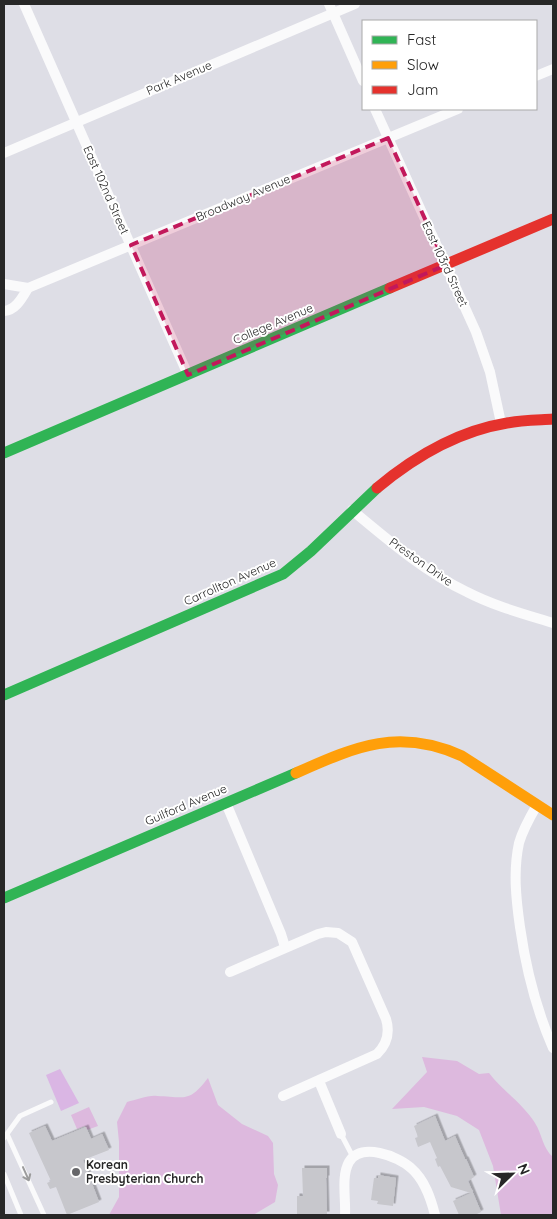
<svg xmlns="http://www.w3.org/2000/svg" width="557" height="1219" font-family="Quicksand,sans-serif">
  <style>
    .green { fill: #ddb9de }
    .pitch { fill: #dab6e4 }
    .building { fill: #c7c7cc; filter: url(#shadow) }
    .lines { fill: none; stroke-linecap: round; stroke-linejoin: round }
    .lane { stroke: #fafafb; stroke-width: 5 }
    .street { stroke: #fafafb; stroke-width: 10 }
    .fast { stroke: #30b455; stroke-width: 11 }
    .slow { stroke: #ff9f0a; stroke-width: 11 }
    .jam { stroke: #e5322d; stroke-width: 11 }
    .oneway { stroke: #9b9b9c }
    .marked { fill: #c2185b; fill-opacity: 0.2; stroke: #c2185b; stroke-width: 4; stroke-dasharray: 10 6; stroke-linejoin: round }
    .poi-dot { fill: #67676a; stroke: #fff; stroke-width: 2 }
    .labels { text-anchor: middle; stroke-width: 4; stroke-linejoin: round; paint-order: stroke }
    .street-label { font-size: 12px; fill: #272727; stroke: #fff }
    .poi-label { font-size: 12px; font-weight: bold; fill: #272727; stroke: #fff; text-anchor: start }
  </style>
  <defs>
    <filter id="shadow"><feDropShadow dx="2.5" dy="-2.5" stdDeviation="0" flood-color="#0004"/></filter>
  </defs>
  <rect width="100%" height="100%" fill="#dedee6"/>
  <g class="green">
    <path d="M422,1057L457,1061L479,1074L489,1073C503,1091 522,1103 535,1123C542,1134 543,1149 553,1157V1215H501L493,1166L479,1130L457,1116L424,1107L392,1109L427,1072Z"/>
    <path d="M208,1078L218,1105L242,1124L268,1136L273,1143L274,1174L278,1185L275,1202L253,1215H109L119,1197V1142L117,1122L127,1102C136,1100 148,1095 157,1096C185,1097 189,1103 208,1078Z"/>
    <polygon points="89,1107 98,1126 87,1130 85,1126 77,1129 71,1115"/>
  </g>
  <polygon class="pitch" points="60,1069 79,1103 61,1111 46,1075"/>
  <g class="building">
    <polygon points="435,1116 445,1141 455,1136 465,1159 466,1159 474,1177 468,1181 481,1212 475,1215 459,1215 453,1201 471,1193 451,1187 440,1166 438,1167 435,1159 437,1158 430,1142 418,1147 415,1138 418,1137 414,1126"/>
    <polygon points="45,1126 52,1141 86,1127 91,1139 102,1134 109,1150 83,1160 99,1202 67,1215 56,1187 50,1189 47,1183 51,1181 29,1133"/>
    <polygon points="302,1168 327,1168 327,1178 326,1178 327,1214 297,1214 297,1196 303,1196"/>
    <polygon points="378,1175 396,1178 393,1206 377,1204 378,1201 371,1200 374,1178 378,1178"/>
  </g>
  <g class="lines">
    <g class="lane">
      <polyline points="7,1134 44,1215"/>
      <polyline points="341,1134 353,1157"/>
      <polyline points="4,1138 20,1116 51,1102"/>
      <polyline points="4,1174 21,1215"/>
    </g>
    <g class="street">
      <polyline points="24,4 188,375"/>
      <polyline points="329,4 363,81"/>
      <polyline points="536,76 553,69"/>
      <polyline points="375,109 476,332 490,372 501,423"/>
      <polyline points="4,153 355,4"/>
      <path d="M4,284L28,288C22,298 16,310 4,311"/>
      <polyline points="28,288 458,109"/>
      <path d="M352,510C388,540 425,572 467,592C494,606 524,614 553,623"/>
      <polyline points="226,803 281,934 285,947"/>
      <path d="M537,805C530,817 523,829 519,843C513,871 516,899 520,927C526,969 536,1009 553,1048"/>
      <path d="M230,972L318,934L326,932L338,933L352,942L386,1019C390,1032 387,1044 377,1054L283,1096"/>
      <polyline points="319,1081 341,1134"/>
      <path d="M345,1215C346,1199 341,1176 349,1162C361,1142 398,1156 411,1168C425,1180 431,1199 435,1215"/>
    </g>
    <g class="fast">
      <polyline points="4,453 390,288"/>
      <polyline points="4,695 283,574 311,551 377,488"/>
      <polyline points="4,898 296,773"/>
    </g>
    <path class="slow" d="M296,773C355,747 398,727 462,756L553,815"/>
    <g class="jam">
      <polyline points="390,288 553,219"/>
      <path d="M377,488C414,457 458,431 507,423C522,420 538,420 553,419"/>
    </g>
  </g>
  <defs><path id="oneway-shaft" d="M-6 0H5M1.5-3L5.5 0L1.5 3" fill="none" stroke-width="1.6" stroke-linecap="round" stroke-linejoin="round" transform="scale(1.25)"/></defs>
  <use class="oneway" href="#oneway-shaft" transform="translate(26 1174) rotate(66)"/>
  <path class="marked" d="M388,138L446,265L188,375L131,245Z"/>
  <circle class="poi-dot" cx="76" cy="1172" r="5"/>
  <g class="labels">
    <g class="street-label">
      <text transform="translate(179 78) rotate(-23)" y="4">Park Avenue</text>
      <text transform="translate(106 190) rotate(66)" y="4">East 102nd Street</text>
      <text transform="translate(243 198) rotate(-23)" y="4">Broadway Avenue</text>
      <text transform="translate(445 264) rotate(65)" y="4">East 103rd Street</text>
      <text transform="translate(273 324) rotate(-23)" y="4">College Avenue</text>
      <text transform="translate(421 562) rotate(35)" y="4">Preston Drive</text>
      <text transform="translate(230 582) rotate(-24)" y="4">Carrollton Avenue</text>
      <text transform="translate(186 805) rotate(-23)" y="4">Guilford Avenue</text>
    </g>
    <g class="poi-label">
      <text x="86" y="1169">Korean<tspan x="86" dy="14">Presbyterian Church</tspan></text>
    </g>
  </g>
  <rect width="557" height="1219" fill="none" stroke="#272727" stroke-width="10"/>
  <rect x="362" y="20" width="175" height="90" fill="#ffffff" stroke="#a9a9a9"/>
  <rect x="372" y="36" width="25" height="8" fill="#30b455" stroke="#a9a9a9"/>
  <text x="407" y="45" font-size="15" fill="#272727">Fast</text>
  <rect x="372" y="61" width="25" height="8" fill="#ff9f0a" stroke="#a9a9a9"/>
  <text x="407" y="70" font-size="15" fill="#272727">Slow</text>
  <rect x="372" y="86" width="25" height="8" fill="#e5322d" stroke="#a9a9a9"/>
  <text x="407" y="95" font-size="15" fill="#272727">Jam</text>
  <g transform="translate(512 1174) rotate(67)" stroke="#ffffff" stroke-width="4" paint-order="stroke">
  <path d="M0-4L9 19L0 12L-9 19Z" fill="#272727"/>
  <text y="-8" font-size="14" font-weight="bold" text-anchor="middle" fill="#272727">N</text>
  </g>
</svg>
